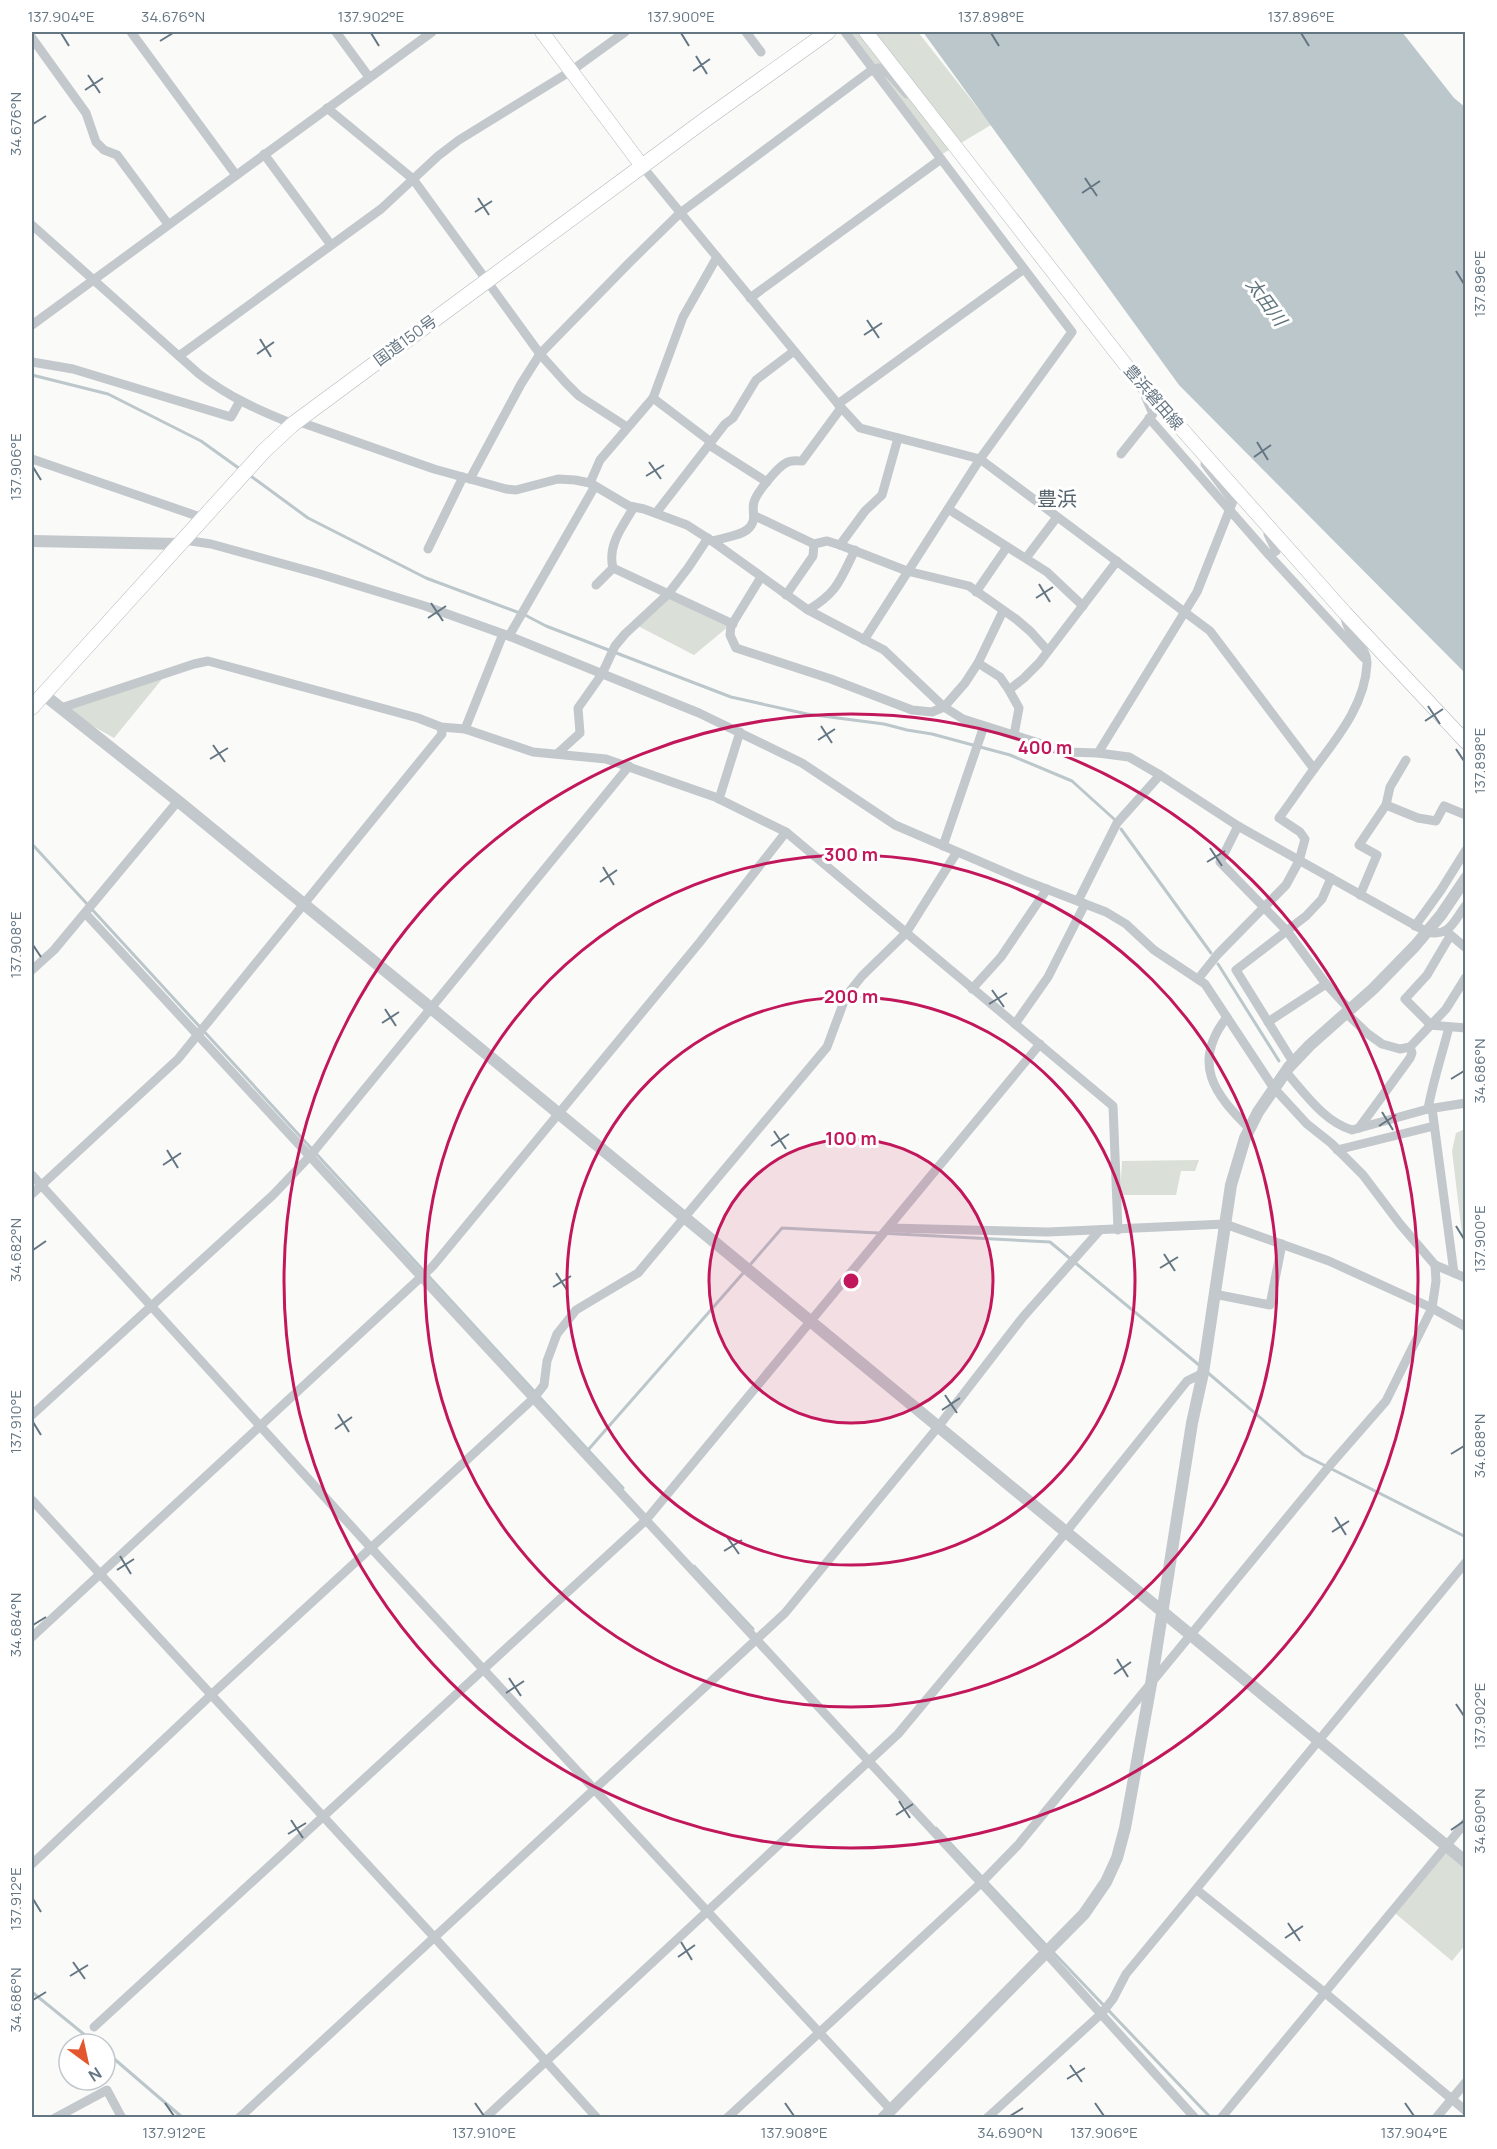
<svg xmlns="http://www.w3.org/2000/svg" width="1497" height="2149" font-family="Manrope,'Noto Sans JP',sans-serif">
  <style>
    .green { fill: #dadfd7 }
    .water { fill: #bbc7cb }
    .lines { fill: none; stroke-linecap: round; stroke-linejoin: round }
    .stream { stroke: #bbc7cb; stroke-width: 3 }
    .secondary-casing { stroke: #b3babf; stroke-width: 15 }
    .trunk-casing { stroke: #b4b9bd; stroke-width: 16 }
    .minor { stroke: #c3c8cc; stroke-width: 9 }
    .tertiary { stroke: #c3c8cc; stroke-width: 12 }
    .secondary { stroke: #fff; stroke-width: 14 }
    .trunk { stroke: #fff; stroke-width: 15 }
    .ticks { fill: none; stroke: #657683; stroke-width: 2 }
    .ring { fill: none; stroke: #c2185b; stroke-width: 3 }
    .labels { text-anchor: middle; stroke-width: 6; stroke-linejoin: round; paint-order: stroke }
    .street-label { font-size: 16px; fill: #657683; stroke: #fff }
    .water-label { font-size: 18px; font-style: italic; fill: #60757c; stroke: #fff }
    .quarter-label { font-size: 20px; fill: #57646e; stroke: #fff }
    .centre { fill: #c2185b; stroke: #fff; stroke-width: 3 }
    .ring-label { font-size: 18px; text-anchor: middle; font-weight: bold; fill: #c2185b; stroke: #fff; stroke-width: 6; stroke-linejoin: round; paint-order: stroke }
    .neatline { fill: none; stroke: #657683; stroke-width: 2 }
    .ticks-label { font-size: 15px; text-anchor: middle; fill: #657683 }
  </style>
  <rect width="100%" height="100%" fill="#fafaf8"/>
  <g class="green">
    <polygon points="849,32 918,32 991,125 939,156"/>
    <polygon points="668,597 729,626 694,655 638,626"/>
    <polygon points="167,673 114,738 61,708"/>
    <polygon points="1465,1129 1465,1258 1452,1151 1456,1133"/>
    <polygon points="1199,1160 1195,1171 1181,1171 1176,1195 1120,1195 1122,1161"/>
    <polygon points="1445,1852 1465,1868 1465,1945 1452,1961 1395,1913"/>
  </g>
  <polygon class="water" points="923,32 1402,32 1454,98 1465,107 1465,673 1179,385"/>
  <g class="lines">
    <g class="stream">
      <polyline points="32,375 108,394 201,441 240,469"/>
      <polyline points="248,474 308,518 426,578 525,615 546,626 731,697 807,714 884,724 907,730 932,734 1010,755 1072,781 1114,819"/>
      <polyline points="1121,829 1211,953"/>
      <polyline points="32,844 623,1488"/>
      <polyline points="1218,964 1279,1061"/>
      <polyline points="749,1266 782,1228 1050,1242 1199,1365"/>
      <polyline points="1207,1372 1304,1455 1466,1537"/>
      <polyline points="588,1450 745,1271"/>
      <polyline points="694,1566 753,1629"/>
      <polyline points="936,1828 1047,1946"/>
      <polyline points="1051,1950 1211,2118"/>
      <polyline points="32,1992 96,2044"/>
      <polyline points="105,2051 183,2118"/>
    </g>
    <g class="secondary-casing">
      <g id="secondary">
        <polyline points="542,32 642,166"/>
        <polyline points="866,32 1132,373 1345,613 1466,742"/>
      </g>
    </g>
    <g class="trunk-casing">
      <polyline id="trunk" points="32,707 264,451 293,424 706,119 828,32"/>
    </g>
    <g class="minor">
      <polyline points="131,32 236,175"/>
      <polyline points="336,32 369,77"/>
      <polyline points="746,32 761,52"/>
      <polyline points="845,32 1072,332 980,459 864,640"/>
      <polyline points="32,38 86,113 96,142 104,150 117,155 168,224"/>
      <polyline points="327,108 413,179 540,354 566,383 579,396 627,427"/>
      <polyline points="264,154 331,245"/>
      <polyline points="642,166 838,404 860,428 980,459 1210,631 1314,769"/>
      <path d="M32,225L199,374C229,397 258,410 293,424"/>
      <polyline points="750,298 941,159"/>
      <polyline points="32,325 432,32"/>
      <polyline points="179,356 381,209 438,156 459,140 571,71 625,32"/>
      <polyline points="32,362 73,369 231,417 240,401"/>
      <polyline points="653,398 711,442"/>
      <polyline points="838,404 1024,269"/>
      <polyline points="1149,418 1269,555 1364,658"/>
      <path d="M297,421L434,469L506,489L516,490L558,479L575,480L590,483L629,506L644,509L687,525L712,541L808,610L884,650L944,707L963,719L1067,752L1098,753L1129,757L1160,775L1238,826L1427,932C1450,937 1453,922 1466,905"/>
      <polyline points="709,445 767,482"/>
      <polyline points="1121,454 1153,414 1143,391"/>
      <polyline points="32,459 203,518"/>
      <polyline points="470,479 521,384 540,354 630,262 680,213 873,69 879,68 890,75 907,94"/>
      <polyline points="590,483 600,460 653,398 683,317 717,257"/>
      <path d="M634,507C623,526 607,545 613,568L733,624"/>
      <polyline points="948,509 1047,572 1083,606"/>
      <polyline points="656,513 725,424 733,418 756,380 794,351"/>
      <polyline points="755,516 814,544 827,541 840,545 907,571 969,586 1016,619 1031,632 1048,651"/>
      <polyline points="184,540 211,544 320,574 425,606 509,636 699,713 802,763 895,825 1023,880 1106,912 1126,924 1154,950 1205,984 1273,1087 1307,1124 1331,1143 1363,1175 1400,1224 1435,1265 1466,1278"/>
      <path d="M712,541C723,538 740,536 748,529C758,520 751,511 754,502C757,492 779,465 788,462C792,460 797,461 802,461L841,408"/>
      <polyline points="840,545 865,511 882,495 898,438"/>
      <polyline points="428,549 463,477"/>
      <polyline points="1269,555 1276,551 1268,534 1269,528"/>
      <polyline points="1026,558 1057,517"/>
      <polyline points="761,577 731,626 730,635 736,648 831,679 912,710 932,712 944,707 965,683 978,663 1003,611"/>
      <polyline points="596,585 613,568"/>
      <polyline points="976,592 1007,547"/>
      <polyline points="786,595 813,556 814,544"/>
      <path d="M808,610C838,592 840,580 855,550"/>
      <polyline points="509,636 595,486"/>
      <polyline points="978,663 1000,677 1009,690 1024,678 1039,663 1117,561"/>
      <polyline points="1009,690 1019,708 1014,735"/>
      <polyline points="61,708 194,664 208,661 418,718 441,727 465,729 533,752 606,759 715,797 786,832 1113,1106 1118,1230"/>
      <polyline points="465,729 503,634"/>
      <polyline points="1098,753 1197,592 1233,501 1205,464"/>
      <polyline points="557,754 580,733 578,708 602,674 615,646 625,634 668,594 688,568 708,538"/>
      <polyline points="719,799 740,732"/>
      <polyline points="1386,805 1418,818 1436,821 1444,806 1466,815"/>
      <polyline points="1238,826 1220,862 1287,931 1326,984 1350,1010"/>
      <polyline points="943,846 984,726"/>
      <polyline points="1360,895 1377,855 1359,845 1386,805 1390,787 1406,760"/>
      <polyline points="1078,901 1117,823 1160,775"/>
      <polyline points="85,913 1046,1953 1195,2118"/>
      <polyline points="1415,926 1441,890 1466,850"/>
      <polyline points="1447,932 1466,948"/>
      <polyline points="32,970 54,950 178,801"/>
      <path d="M1198,979L1218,954L1286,885L1299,861L1305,839L1300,832L1279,818C1291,802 1302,785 1314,769C1337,738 1365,705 1367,664C1368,645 1345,634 1345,615"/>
      <polyline points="972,989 1001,957 1047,889"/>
      <polyline points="1346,1013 1368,1034 1382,1044 1400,1049 1410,1047 1446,1009 1466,977"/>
      <path d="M1227,1017C1191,1063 1214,1094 1250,1129"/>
      <polyline points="1268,1022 1326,984"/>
      <polyline points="1015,1024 1048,977 1085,904"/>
      <polyline points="1430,1024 1405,999 1427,975 1450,936"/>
      <polyline points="1429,1025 1466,1028"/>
      <polyline points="1293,1062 1236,970 1306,916 1322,899 1331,878"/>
      <path d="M1285,1071C1304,1092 1324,1122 1352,1130L1428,1109L1466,1103"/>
      <polyline points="1432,1108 1454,1273"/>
      <path d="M1428,1109C1433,1081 1442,1055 1449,1027"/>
      <polyline points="1359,1128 1410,1058 1412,1053 1410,1047"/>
      <polyline points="1337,1150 1434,1126"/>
      <polyline points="32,1175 372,1549 891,2110"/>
      <polyline points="32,1194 178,1059 442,734 441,727"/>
      <polyline points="890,1228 1048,1232 1225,1224 1329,1261 1432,1308 1466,1327"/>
      <polyline points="1214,1294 1270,1305 1282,1244"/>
      <polyline points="32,1415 273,1195 310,1156 629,766"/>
      <polyline points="32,1500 435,1938 597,2118"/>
      <polyline points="32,1637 433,1266 700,942 786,832"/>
      <polyline points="32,1864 211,1695 534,1398 544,1385 547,1361 557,1334 576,1310 638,1273 827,1047 846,996 862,976 906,933 957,852"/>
      <polyline points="1197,1890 1324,1992 1466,2111"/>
      <polyline points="94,2027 646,1520 1040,1044"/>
      <polyline points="55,2118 107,2090 122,2118"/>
      <polyline points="239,2118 785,1613 938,1427 1023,1317 1100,1230"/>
      <polyline points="485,2118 898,1734 1066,1532 1187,1381 1203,1373"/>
      <polyline points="727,2118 981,1883 1018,1845 1331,1464 1386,1401 1432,1308 1436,1281 1435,1265"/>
      <polyline points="987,2118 1101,2014 1113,1999 1126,1974 1466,1562"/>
      <polyline points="1221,2118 1466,1822"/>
      <polyline points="1436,2118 1466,2082"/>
    </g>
    <g class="tertiary">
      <polyline points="32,541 180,544"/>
      <polyline points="43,694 178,801 432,1009 1466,1862"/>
      <polyline points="883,2118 1084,1914 1106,1882 1117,1858 1125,1828 1151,1684 1192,1423 1203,1373 1231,1185 1245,1138 1258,1112 1289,1067 1310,1045 1373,989 1415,946 1441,915 1466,878"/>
    </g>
    <use href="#secondary" class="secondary"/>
    <use href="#trunk" class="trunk"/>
  </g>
  <path class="ticks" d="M61,33L69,46M371,33L379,46M681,33L689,46M991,33L999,46M1301,33L1309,46M160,41L173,33M696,56L707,74M693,71L710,59M88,75L100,93M85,90L103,78M33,124L46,116M1085,178L1097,196M1082,193L1100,181M478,198L489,215M475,212L492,201M1456,271L1464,284M867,320L879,338M864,335L882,323M260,339L271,357M257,354L274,342M1257,442L1268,460M1254,457L1271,445M649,462L661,479M33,467L41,480M646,476L664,465M1039,584L1050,602M1036,598L1053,587M431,603L443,621M428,618L446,606M1428,706L1440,724M1425,721L1443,709M821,726L832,743M818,740L835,729M213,745L225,762M1456,749L1464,761M210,759L228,748M1210,848L1222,866M1207,862L1225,851M603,867L614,885M600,882L617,870M33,945L41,957M992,990L1004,1007M989,1004L1007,993M385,1009L396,1026M382,1023L399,1012M1451,1079L1464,1071M1382,1112L1393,1130M1379,1126L1396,1115M774,1131L786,1149M771,1146L789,1134M167,1150L178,1168M163,1165L181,1153M1456,1226L1464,1239M33,1250L46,1241M1164,1254L1175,1271M1160,1268L1178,1257M556,1273L567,1290M553,1287L571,1276M945,1395L957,1413M942,1410L960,1398M338,1414L349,1432M33,1422L41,1435M335,1429L352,1417M1451,1454L1464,1446M1335,1517L1346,1535M1332,1532L1349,1521M727,1537L739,1554M724,1551L742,1540M120,1556L131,1574M117,1570L134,1559M33,1625L46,1617M1117,1659L1128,1677M1114,1674L1131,1662M509,1678L521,1696M506,1693L524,1681M1456,1704L1464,1716M899,1801L910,1818M896,1815L913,1804M291,1820L303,1838M1451,1830L1464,1821M288,1834L306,1823M33,1899L41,1912M1288,1923L1300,1941M1285,1938L1303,1926M681,1942L692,1960M678,1957L695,1945M73,1962L85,1979M70,1976L88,1965M33,2000L46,1992M1070,2065L1082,2082M1067,2079L1085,2068M165,2103L174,2116M475,2103L484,2116M785,2103L794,2116M1095,2103L1104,2116M1405,2103L1414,2116M1010,2116L1023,2108"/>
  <circle cx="851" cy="1281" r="142" fill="#c2185b" fill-opacity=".12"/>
  <g class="ring">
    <circle cx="851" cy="1281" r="142"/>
    <circle cx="851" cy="1281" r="284"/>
    <circle cx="851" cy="1281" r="426"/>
    <circle cx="851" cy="1281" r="567"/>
  </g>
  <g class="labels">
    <g class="street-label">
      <text transform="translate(405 340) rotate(-36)" y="6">国道150号</text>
      <text transform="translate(1154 397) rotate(49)" y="6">豊浜磐田線</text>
    </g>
    <g class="water-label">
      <text transform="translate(1266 302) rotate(54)" y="6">太田川</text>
    </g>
    <g class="quarter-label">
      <text x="1057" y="506">豊浜</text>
    </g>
  </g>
  <circle cx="851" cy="1281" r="9" class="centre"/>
  <g class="ring-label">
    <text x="1045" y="754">400 m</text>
    <text x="851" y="861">300 m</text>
    <text x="851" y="1003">200 m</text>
    <text x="851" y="1145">100 m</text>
  </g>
  <rect width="1497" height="2149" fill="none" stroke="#ffffff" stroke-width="66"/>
  <g transform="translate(87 2062) rotate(147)"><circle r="28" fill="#ffffff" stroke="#c1c8cd" stroke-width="1.5"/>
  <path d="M0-4.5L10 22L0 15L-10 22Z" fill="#e4572e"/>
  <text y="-9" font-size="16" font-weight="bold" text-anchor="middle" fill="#657683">N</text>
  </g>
  <rect x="33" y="33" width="1431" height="2083" class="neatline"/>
  <g class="ticks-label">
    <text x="61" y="22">137.904°E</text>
    <text x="173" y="22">34.676°N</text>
    <text x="371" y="22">137.902°E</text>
    <text x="681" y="22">137.900°E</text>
    <text x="991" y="22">137.898°E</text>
    <text x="1301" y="22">137.896°E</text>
    <text transform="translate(16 124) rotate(-90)" y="5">34.676°N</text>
    <text transform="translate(1480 284) rotate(-90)" y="5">137.896°E</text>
    <text transform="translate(16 467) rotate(-90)" y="5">137.906°E</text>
    <text transform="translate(1480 761) rotate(-90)" y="5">137.898°E</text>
    <text transform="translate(16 945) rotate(-90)" y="5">137.908°E</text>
    <text transform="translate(1480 1071) rotate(-90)" y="5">34.686°N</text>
    <text transform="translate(1480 1239) rotate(-90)" y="5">137.900°E</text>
    <text transform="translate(16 1250) rotate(-90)" y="5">34.682°N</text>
    <text transform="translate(16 1422) rotate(-90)" y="5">137.910°E</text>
    <text transform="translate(1480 1446) rotate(-90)" y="5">34.688°N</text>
    <text transform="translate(16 1625) rotate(-90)" y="5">34.684°N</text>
    <text transform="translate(1480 1716) rotate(-90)" y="5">137.902°E</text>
    <text transform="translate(1480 1821) rotate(-90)" y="5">34.690°N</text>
    <text transform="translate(16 1899) rotate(-90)" y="5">137.912°E</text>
    <text transform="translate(16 2000) rotate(-90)" y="5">34.686°N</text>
    <text x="174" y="2138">137.912°E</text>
    <text x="484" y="2138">137.910°E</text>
    <text x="794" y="2138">137.908°E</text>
    <text x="1010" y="2138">34.690°N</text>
    <text x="1104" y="2138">137.906°E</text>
    <text x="1414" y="2138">137.904°E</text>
  </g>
</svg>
